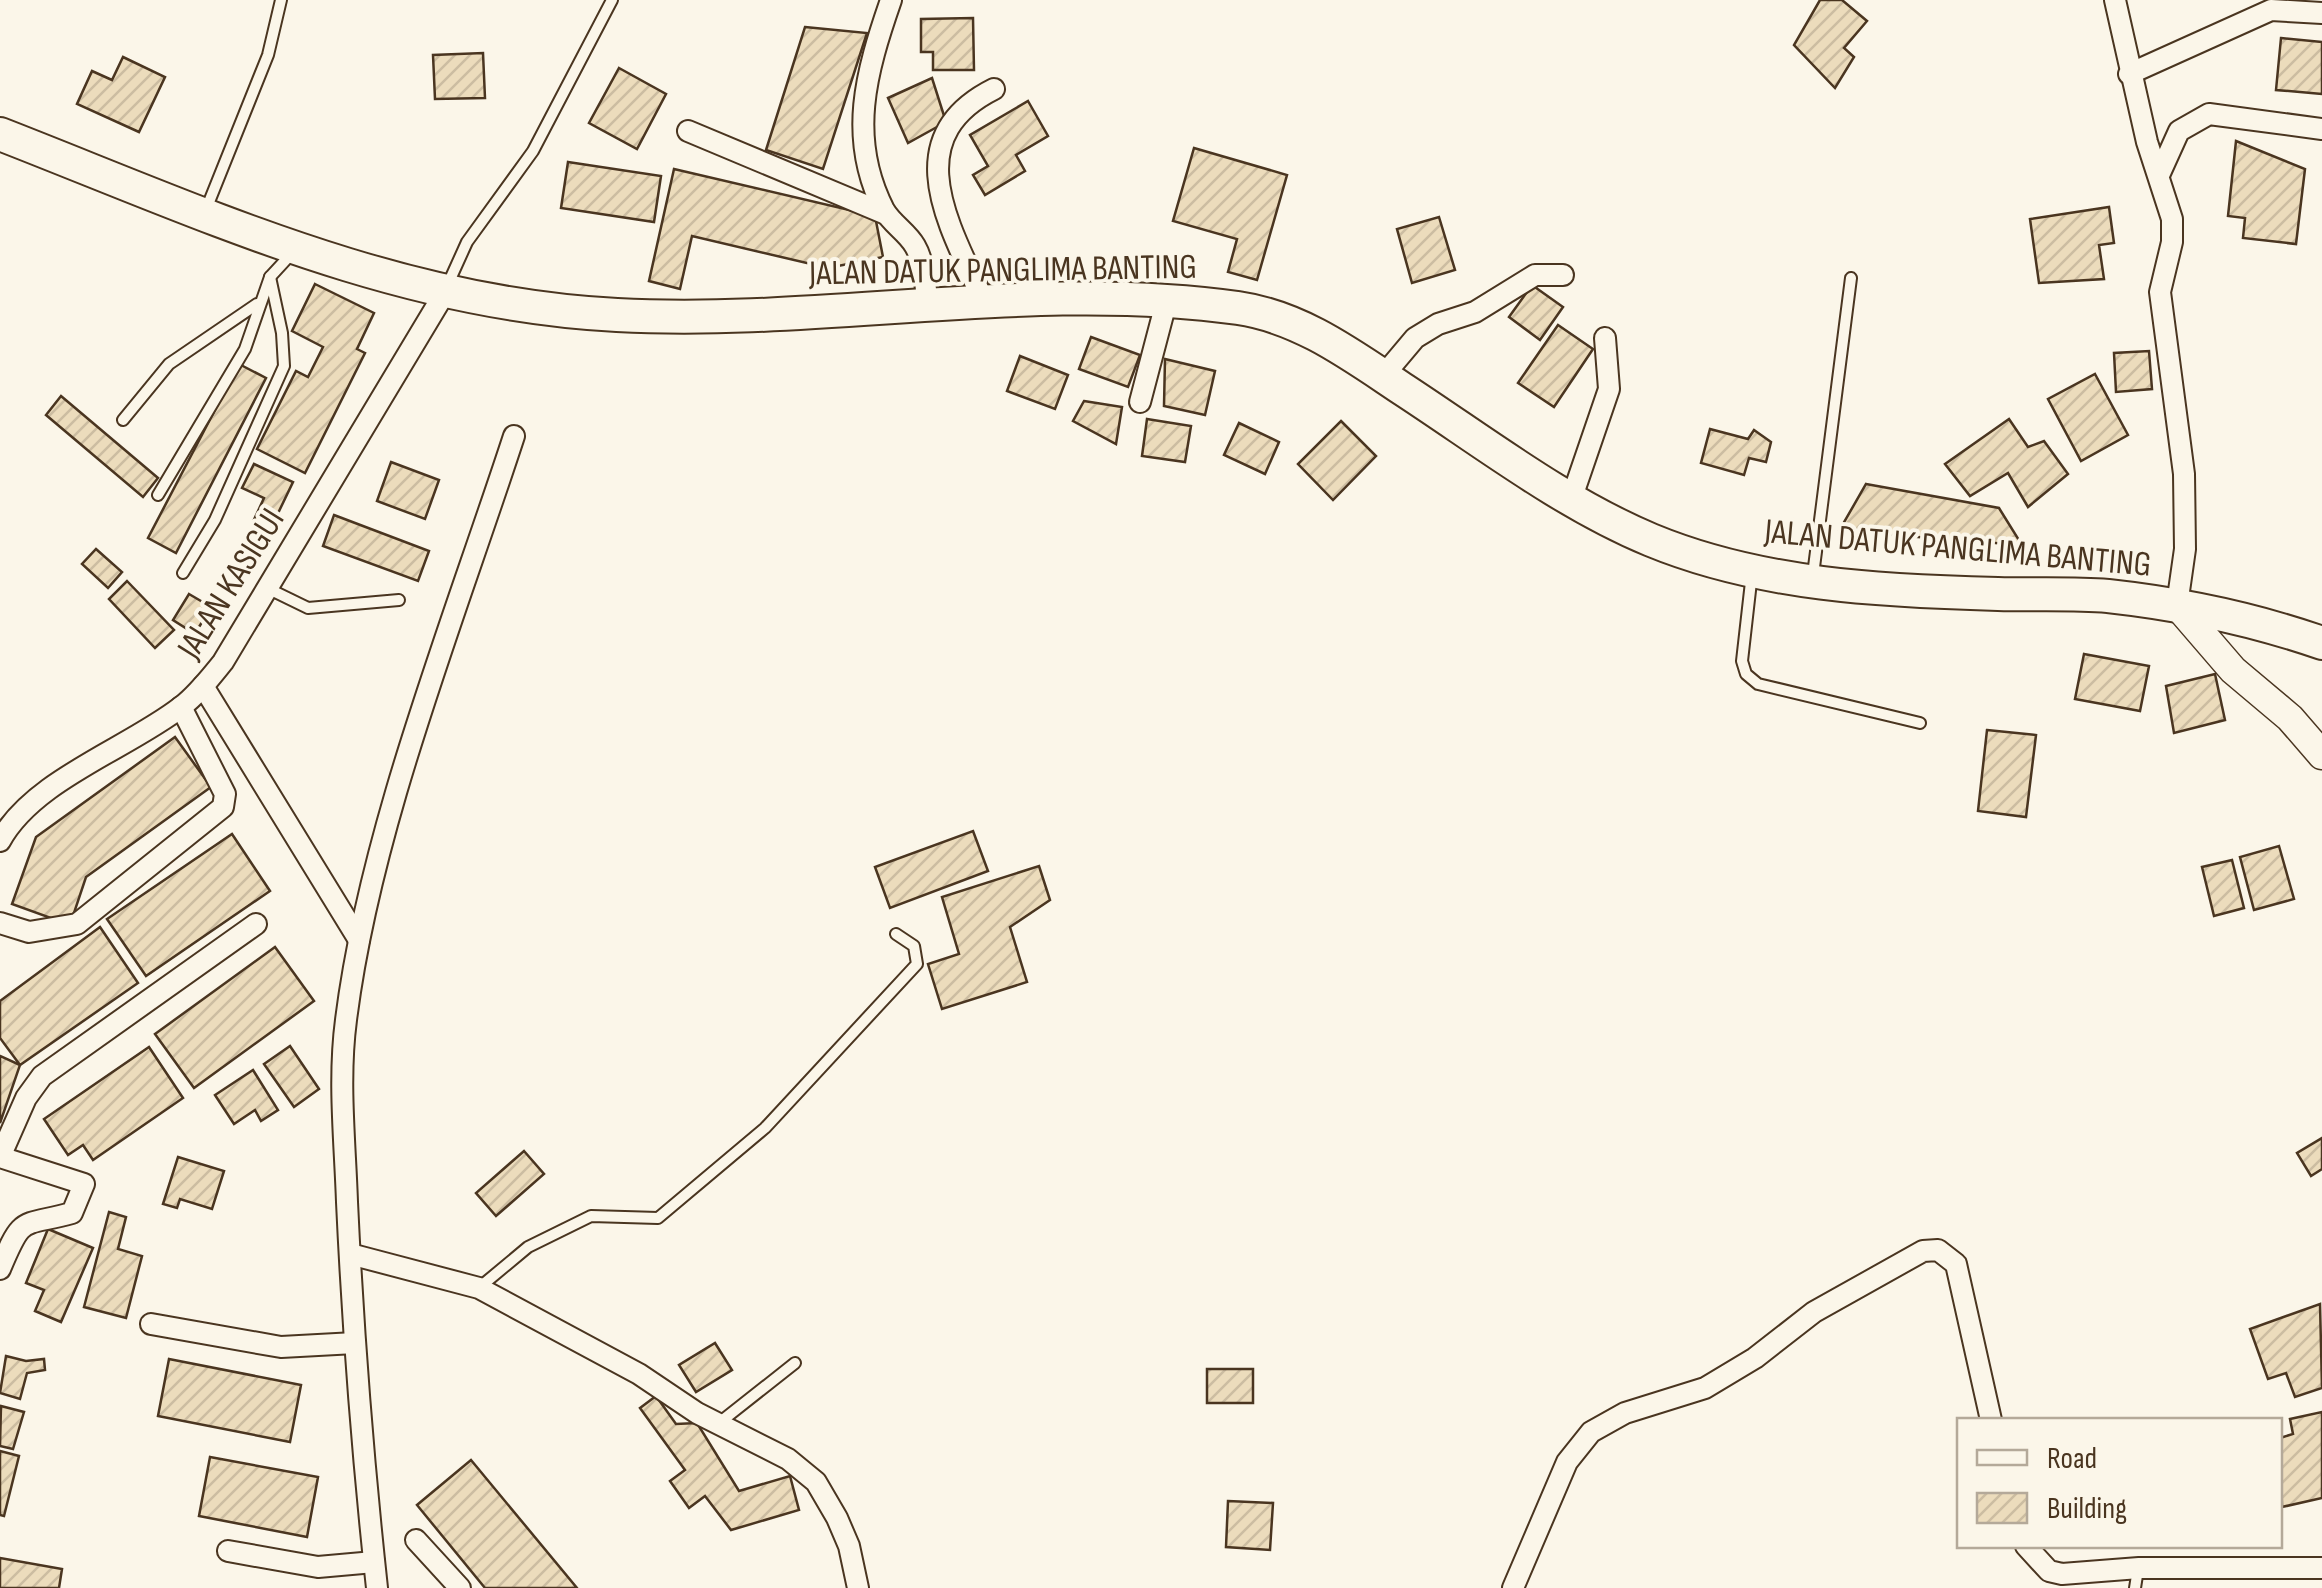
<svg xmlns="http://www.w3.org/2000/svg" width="2322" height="1588" font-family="'Sofia Sans Condensed',sans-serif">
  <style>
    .building { fill: url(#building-hatch); stroke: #4a3520; stroke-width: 2.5 }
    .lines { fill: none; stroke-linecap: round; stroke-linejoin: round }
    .lane-casing { stroke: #4a3520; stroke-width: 14 }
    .street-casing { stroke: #4a3520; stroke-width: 24 }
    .secondary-casing { stroke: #4a3520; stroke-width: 31 }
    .primary-casing { stroke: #4a3520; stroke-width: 36 }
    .lane { stroke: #fbf6e9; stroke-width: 10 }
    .street { stroke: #fbf6e9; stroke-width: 20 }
    .secondary { stroke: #fbf6e9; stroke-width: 28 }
    .primary { stroke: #fbf6e9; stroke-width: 32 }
    .labels { text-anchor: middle; stroke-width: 8; stroke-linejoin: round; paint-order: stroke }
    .street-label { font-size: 35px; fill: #4a3520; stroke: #fbf6e9 }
  </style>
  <defs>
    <pattern id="building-hatch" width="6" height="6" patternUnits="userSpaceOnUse" patternTransform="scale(2.5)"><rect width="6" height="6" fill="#ecdcbc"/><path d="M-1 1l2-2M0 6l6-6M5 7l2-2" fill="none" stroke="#ccbda1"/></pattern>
  </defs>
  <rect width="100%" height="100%" fill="#fbf6e9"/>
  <g class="building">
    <polygon points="1820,0 1842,0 1867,21 1844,48 1854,57 1835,88 1794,45"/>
    <polygon points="973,18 974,70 933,70 933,52 921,52 921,19"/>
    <polygon points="805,27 867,33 823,169 766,150"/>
    <polygon points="2281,38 2322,42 2322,94 2276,90"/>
    <polygon points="483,53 485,98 435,99 433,55"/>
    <polygon points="123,57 165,77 139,132 77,104 92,71 112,80"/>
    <polygon points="619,68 666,94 637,149 589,123"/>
    <polygon points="932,78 946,122 908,143 888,98"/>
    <polygon points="1028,101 1048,136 1016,155 1025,171 985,195 973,175 988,166 970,135"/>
    <polygon points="2236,141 2305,169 2296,244 2243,238 2245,218 2228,216"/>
    <polygon points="1194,148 1287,175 1257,280 1228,272 1237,239 1173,221"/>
    <polygon points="568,162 661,176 654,222 561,208"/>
    <polygon points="674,169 875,216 883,257 828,268 692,236 680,289 649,281"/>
    <polygon points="2109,207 2114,243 2099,245 2104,279 2039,283 2030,219"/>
    <polygon points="1439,217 1455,270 1412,283 1397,229"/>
    <polygon points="315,284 374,313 357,349 365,353 305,473 257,449 296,371 308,377 323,347 292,331"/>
    <polygon points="1532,285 1563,307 1540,340 1509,317"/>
    <polygon points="1558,325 1593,349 1554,407 1518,383"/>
    <polygon points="1091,337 1140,355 1128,387 1079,369"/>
    <polygon points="2149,351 2152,389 2116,392 2114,353"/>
    <polygon points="1020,356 1068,375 1055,409 1007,391"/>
    <polygon points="1165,359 1215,371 1205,415 1164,406"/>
    <polygon points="239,364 266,378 176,553 148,538"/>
    <polygon points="2095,374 2128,435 2081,461 2048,399"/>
    <polygon points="61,396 158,478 143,497 46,415"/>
    <polygon points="1084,401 1122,407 1116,444 1073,421"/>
    <polygon points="1147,419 1191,426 1185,462 1142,456"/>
    <polygon points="2009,419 2028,447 2044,441 2068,474 2028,507 2008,473 1970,496 1945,464"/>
    <polygon points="1341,421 1376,456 1333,500 1298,464"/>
    <polygon points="1239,423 1279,442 1265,474 1224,455"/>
    <polygon points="1710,429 1748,439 1754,430 1771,442 1766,462 1749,458 1744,475 1701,463"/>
    <polygon points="391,462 439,480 425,519 377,501"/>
    <polygon points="254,464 293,482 269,532 252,524 264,498 242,488"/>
    <polygon points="1866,484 1999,508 2022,545 1839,531"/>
    <polygon points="334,515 429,551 418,581 323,546"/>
    <polygon points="96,549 122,572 108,588 82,564"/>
    <polygon points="127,581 174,630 155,648 109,599"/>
    <polygon points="189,594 211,607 195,634 173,620"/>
    <polygon points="2084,654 2149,666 2140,711 2075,699"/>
    <polygon points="2215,674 2225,720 2174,733 2166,686"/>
    <polygon points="1987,730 2036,735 2026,817 1978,811"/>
    <polygon points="175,737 211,787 86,877 70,925 12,904 36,837"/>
    <polygon points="973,831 988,871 890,908 875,867"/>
    <polygon points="232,834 270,891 146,976 107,919"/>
    <polygon points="2279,846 2294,899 2254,910 2240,857"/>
    <polygon points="2232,860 2244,908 2214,916 2202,867"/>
    <polygon points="1039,866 1050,900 1010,927 1027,982 942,1009 928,964 959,954 942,897"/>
    <polygon points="100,927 138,983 20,1065 0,1038 0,1001"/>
    <polygon points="275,947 314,1001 194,1088 155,1034"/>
    <polygon points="290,1046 319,1089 294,1107 264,1064"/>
    <polygon points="149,1047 183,1098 93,1160 83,1145 68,1155 44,1119"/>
    <polygon points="0,1056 20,1065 0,1123"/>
    <polygon points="253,1070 278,1110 261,1121 255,1110 234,1124 215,1095"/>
    <polygon points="2322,1138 2322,1169 2311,1176 2297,1153"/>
    <polygon points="524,1151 544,1174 496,1216 476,1193"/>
    <polygon points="178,1157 224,1171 212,1209 180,1199 177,1208 163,1204"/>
    <polygon points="109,1212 126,1217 118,1249 142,1256 126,1318 84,1307"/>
    <polygon points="48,1229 93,1248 61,1322 35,1311 44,1290 26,1283"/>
    <polygon points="2320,1304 2322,1388 2295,1397 2286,1373 2268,1379 2250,1329"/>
    <polygon points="715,1343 732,1370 696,1392 679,1365"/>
    <polygon points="6,1356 26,1361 44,1359 45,1370 27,1373 20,1399 0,1393"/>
    <polygon points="169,1359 301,1385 290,1442 158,1416"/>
    <rect x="1207" y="1369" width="46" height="34"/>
    <polygon points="656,1396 676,1424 697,1423 739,1491 790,1476 799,1510 731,1530 705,1496 689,1508 670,1481 685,1470 640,1408"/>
    <polygon points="1,1406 24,1412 13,1449 0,1446"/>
    <polygon points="2322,1412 2322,1498 2282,1507 2280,1438 2293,1434 2290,1419"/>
    <polygon points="0,1451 19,1456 4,1516 0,1515"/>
    <polygon points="210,1457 318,1477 307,1537 199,1516"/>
    <polygon points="471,1460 577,1588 485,1588 417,1505"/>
    <polygon points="1228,1501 1273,1503 1270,1550 1226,1547"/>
    <polygon points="0,1558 62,1569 59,1588 0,1588"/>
  </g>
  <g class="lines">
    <g class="lane-casing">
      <g id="lane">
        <polyline points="205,212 268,55 281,0"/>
        <polyline points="448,284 467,242 533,151 612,0"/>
        <polyline points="123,420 169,364 257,304"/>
        <polyline points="158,495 245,349 270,277 293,252"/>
        <polyline points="183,573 215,520 284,366 282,333 270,277"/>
        <polyline points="1752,573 1742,661 1746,674 1758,684 1920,723"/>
        <polyline points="1813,575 1851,278"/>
        <polyline points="269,589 308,608 399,600"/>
        <polyline points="480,1287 528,1247 591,1216 658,1218 765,1128 917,964 914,946 896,934"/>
        <polyline points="719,1423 795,1363"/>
        <polyline points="2135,1588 2138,1569"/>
      </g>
    </g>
    <g class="street-casing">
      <g id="street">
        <path d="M891,0C866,72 847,138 884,210C892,224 907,232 915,246C925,263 925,286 928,306"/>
        <polyline points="2115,0 2147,142 2172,219 2172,242 2160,292 2184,474 2185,549 2177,605"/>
        <polyline points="2129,74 2271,10 2322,13"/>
        <polyline points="688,131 886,214"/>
        <polyline points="2160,173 2179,131 2209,114 2322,129"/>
        <path d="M985,304C952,230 894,139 994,89"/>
        <polyline points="1383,376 1415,338 1438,324 1475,312 1535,275 1563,275"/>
        <polyline points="1140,402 1166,303"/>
        <polyline points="1572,497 1609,389 1605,338"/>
        <polyline points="203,686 359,940"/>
        <path d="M0,841C33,780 127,749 181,707C197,695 210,678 223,662L444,294"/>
        <polyline points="0,923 29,932 77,924 223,807 225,794 181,707"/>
        <polyline points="0,1157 26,1098 42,1076 256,924"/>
        <path d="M0,1157L84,1184L72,1213C20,1227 23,1214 0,1269"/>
        <polyline points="350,1254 479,1288 639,1374 697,1413 788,1459 816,1482 837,1518 849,1546 858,1588"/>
        <polyline points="151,1324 281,1347 355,1343"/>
        <polyline points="416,1540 460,1588"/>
        <polyline points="2026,1546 2049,1571 2062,1574 2139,1568 2322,1568"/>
        <polyline points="228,1551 318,1567 374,1562"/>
        <path d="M377,1588C363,1460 353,1331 347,1202C345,1142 338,1080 346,1020C370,829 454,620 514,436"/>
        <polyline points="1513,1588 1567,1462 1591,1432 1625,1413 1705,1388 1755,1358 1814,1312 1923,1251 1938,1250 1956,1264 1991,1420"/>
      </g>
    </g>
    <g class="secondary-casing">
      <polyline id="secondary" points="2177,605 2233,670 2290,718 2322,755"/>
    </g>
    <g class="primary-casing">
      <path id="primary" d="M0,134C203,213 396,304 617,315C823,326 1033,279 1238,308C1300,317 1350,354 1401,388C1481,440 1562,503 1651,540C1760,585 1881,591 1998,594C2035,595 2072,593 2108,596C2181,604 2253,619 2322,643"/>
    </g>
    <use href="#lane" class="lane"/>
    <use href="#street" class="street"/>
    <use href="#secondary" class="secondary"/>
    <use href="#primary" class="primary"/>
  </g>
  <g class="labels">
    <g class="street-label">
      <text transform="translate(1003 269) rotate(-1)" y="12">JALAN DATUK PANGLIMA BANTING</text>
      <text transform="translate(1958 547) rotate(5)" y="12">JALAN DATUK PANGLIMA BANTING</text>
      <text transform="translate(230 583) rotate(-58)" y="12">JALAN KASIGUI</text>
    </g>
  </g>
  <rect x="1957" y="1418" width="325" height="130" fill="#fbf6e9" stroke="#b4a999" stroke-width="2.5"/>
  <rect x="1977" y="1450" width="50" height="15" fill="#fbf6e9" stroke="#b4a999" stroke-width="2.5"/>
  <text x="2047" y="1468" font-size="30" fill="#4a3520">Road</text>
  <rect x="1977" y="1493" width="50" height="30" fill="url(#building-hatch)" stroke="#b4a999" stroke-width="2.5"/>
  <text x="2047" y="1518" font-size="30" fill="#4a3520">Building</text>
</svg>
